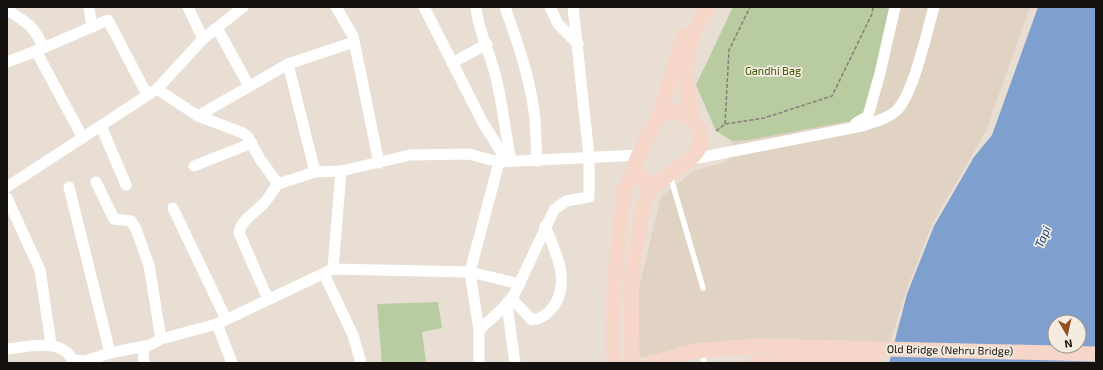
<svg xmlns="http://www.w3.org/2000/svg" width="1103" height="370" font-family="'Exo 2',sans-serif">
  <style>
    .built { fill: #e1d3c3 }
    .green { fill: #b9cba1 }
    .water { fill: #7fa0cf; fill-rule: evenodd }
    .lines { fill: none; stroke-linecap: round; stroke-linejoin: round }
    .path { stroke: #867f79; stroke-width: 1.5; stroke-dasharray: 4 2; stroke-linecap: butt }
    .service { stroke: #fff; stroke-width: 5.5 }
    .minor { stroke: #fff; stroke-width: 11 }
    .secondary { stroke: #f7d6ca; stroke-width: 15 }
    .labels { text-anchor: middle; stroke-width: 3.5; stroke-linejoin: round; paint-order: stroke }
    .park-label { font-size: 11px; fill: #415b07; stroke: #f5ece1 }
    .street-label { font-size: 11px; fill: #14110e; stroke: #f5ece1 }
    .water-label { font-size: 12px; font-style: italic; fill: #18417b; stroke: #f5ece1 }
  </style>
  <rect width="100%" height="100%" fill="#e8ded4"/>
  <polygon class="built" points="891,7 1030,7 986,131 932,224 905,294 890,344 758,342 635,358 639,288 661,197 695,170 727,162 732,141 748,140"/>
  <g class="green">
    <polygon points="733,7 892,7 869,110 860,119 748,140 732,141 716,131 696,85"/>
    <polygon points="438,302 442,328 422,332 426,363 382,363 377,304"/>
  </g>
  <path class="water" d="M1038,7H1096V363H889L907,294L934,226L974,157L992,135ZM1055,322H1079V346H1055Z"/>
  <g class="lines">
    <g class="path">
      <polyline points="725,124 729,50 750,7"/>
      <polyline points="716,131 725,124 764,118 832,96 872,14 873,7"/>
    </g>
    <g class="service">
      <polyline points="670,175 703,288"/>
      <polyline points="702,352 704,363"/>
    </g>
    <g class="minor">
      <polyline points="89,7 92,27"/>
      <polyline points="188,7 203,39"/>
      <polyline points="336,7 353,36 379,163"/>
      <polyline points="424,7 483,123 507,161"/>
      <path d="M476,7C478,32 491,54 496,78C503,105 505,133 511,160"/>
      <path d="M505,7C517,41 529,75 534,111C536,127 536,144 537,161"/>
      <polyline points="550,7 558,24 578,44"/>
      <path d="M7,10C26,22 35,26 43,48"/>
      <polyline points="217,28 249,86"/>
      <polyline points="36,51 108,20 144,89 150,94"/>
      <polyline points="7,62 36,51 83,138"/>
      <polyline points="452,63 487,44"/>
      <polyline points="288,64 315,172"/>
      <polyline points="157,89 198,116 243,133 248,137 260,159 278,184 315,172 341,171 410,155 469,154 499,162 639,155"/>
      <polyline points="198,116 288,64 354,42"/>
      <polyline points="856,123 868,116 880,73 895,7"/>
      <polyline points="101,126 126,185"/>
      <path d="M688,160L862,126C874,122 887,119 896,111C913,96 927,31 934,7"/>
      <polyline points="194,166 252,143"/>
      <polyline points="96,182 114,219 131,221 136,229 149,265 161,339"/>
      <polyline points="7,187 157,89 203,39 243,7"/>
      <polyline points="69,187 110,353"/>
      <polyline points="7,198 40,270 51,344"/>
      <polyline points="173,208 226,319"/>
      <polyline points="333,269 341,171"/>
      <polyline points="324,274 353,335 361,363"/>
      <path d="M268,299L239,233C241,219 257,212 265,202C270,196 273,190 278,184"/>
      <path d="M512,299L532,320C542,319 548,314 554,306C571,280 555,251 545,226"/>
      <polyline points="507,305 515,363"/>
      <polyline points="217,324 232,363"/>
      <polyline points="479,330 502,309 514,295 554,210 566,201 589,197 589,156 573,7"/>
      <polyline points="143,347 144,363"/>
      <path d="M7,349C28,347 60,337 73,360L85,361V363"/>
      <polyline points="85,361 110,353 150,345 161,339 217,324 333,269 470,272 520,284"/>
      <polyline points="479,363 479,330 470,272 499,162"/>
    </g>
    <g class="secondary">
      <polyline points="659,118 683,36"/>
      <path d="M693,121C687,96 682,65 691,40C695,29 702,18 708,7"/>
      <polyline points="615,363 612,346 614,284 624,191 634,171"/>
      <path d="M632,363C632,338 631,312 631,287C632,267 637,246 640,226C642,215 642,201 649,191C660,175 698,163 701,142C704,123 674,101 659,118C651,127 640,152 635,164C634,177 643,182 655,184"/>
      <polyline points="652,363 694,351 760,346 1096,354"/>
      <polyline points="755,363 805,361 875,363"/>
    </g>
  </g>
  <g class="labels">
    <g class="park-label">
      <text x="773" y="75">Gandhi Bag</text>
    </g>
    <g class="street-label">
      <text transform="translate(950 350) rotate(1)" y="4">Old Bridge (Nehru Bridge)</text>
    </g>
    <g class="water-label">
      <text transform="translate(1043 237) rotate(-67)" y="4">Tapi</text>
    </g>
  </g>
  <rect width="1103" height="370" fill="none" stroke="#14110e" stroke-width="16"/>
  <g transform="translate(1067 334) rotate(171)"><circle r="19" fill="#f5ece1" stroke="#9b948d"/>
  <path d="M0-3L7 15L0 10L-7 15Z" fill="#92501e"/>
  <text y="-6" font-size="11" font-weight="bold" text-anchor="middle" fill="#14110e">N</text>
  </g>
</svg>
